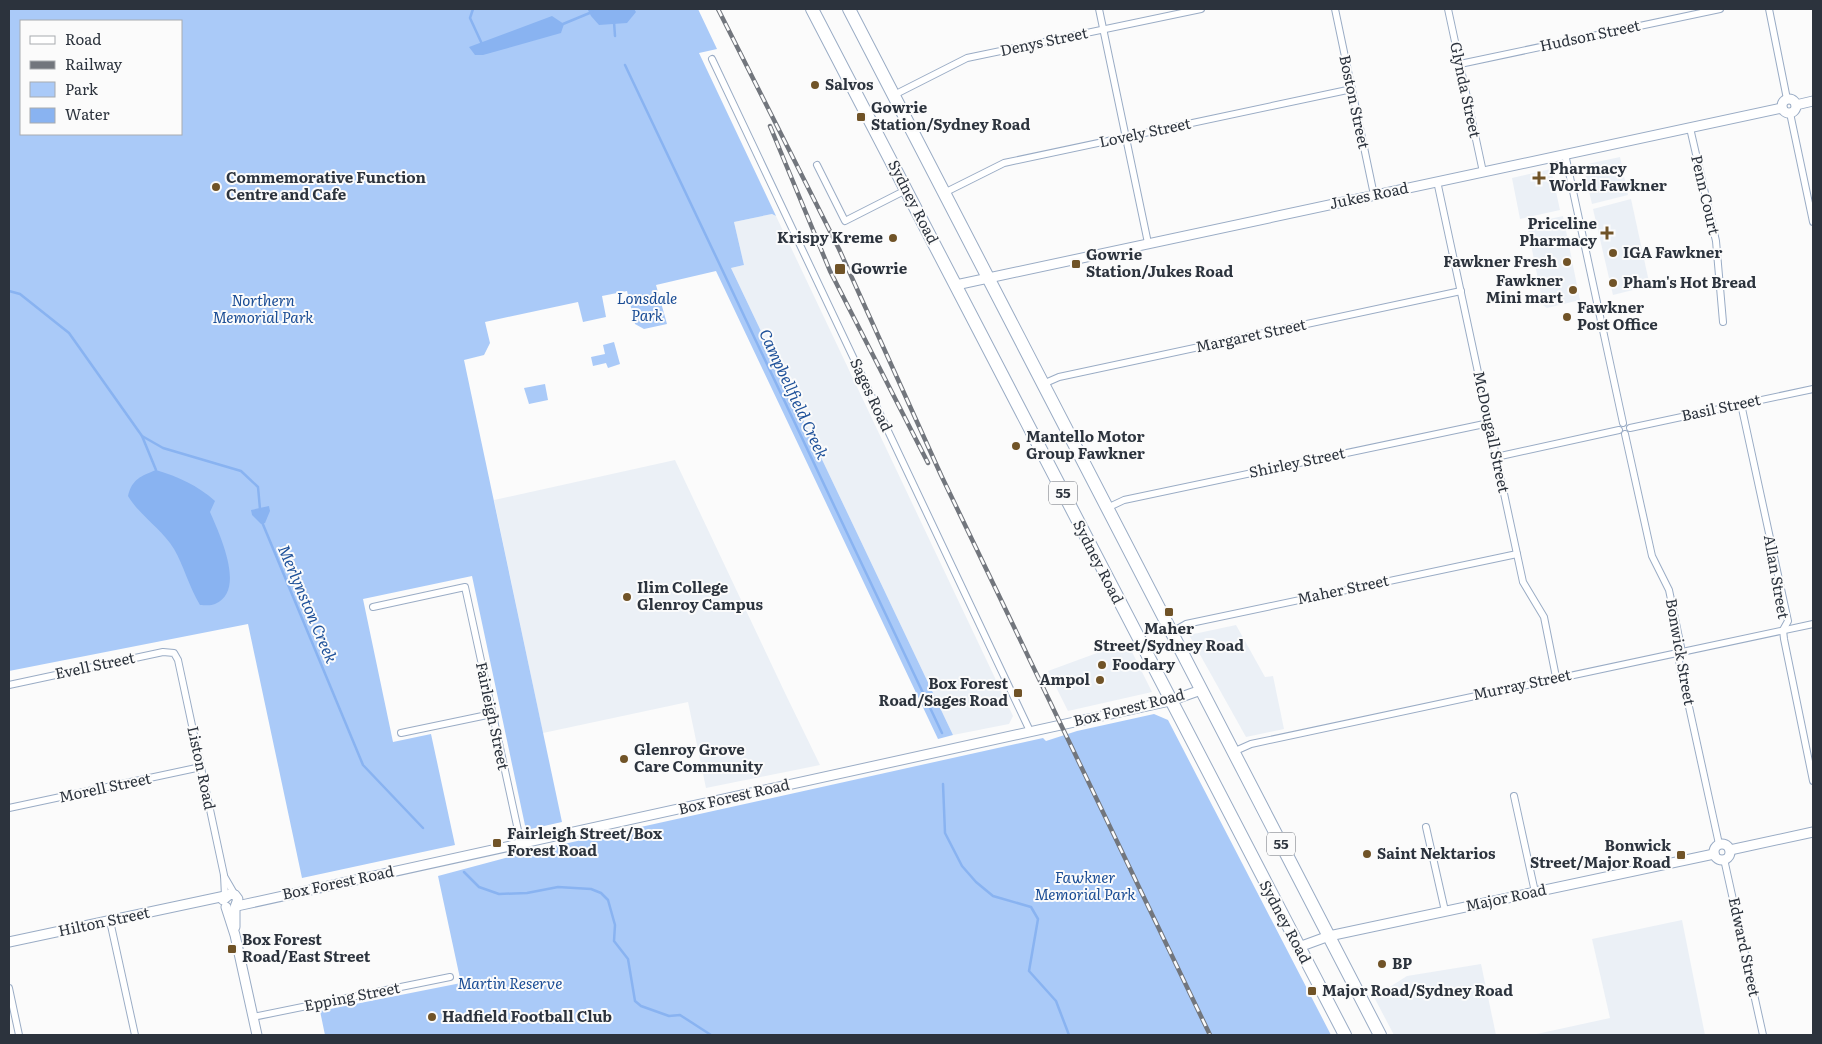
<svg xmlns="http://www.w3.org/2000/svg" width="1822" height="1044" font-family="Literata,serif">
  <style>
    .built { fill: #ebf0f6 }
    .green { fill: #aacaf8; fill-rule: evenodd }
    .water { fill: #89b3f1 }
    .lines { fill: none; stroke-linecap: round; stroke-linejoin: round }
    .stream { stroke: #89b3f1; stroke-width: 2.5 }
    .street-casing { stroke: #9aacc5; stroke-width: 8 }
    .secondary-casing { stroke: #9aacc5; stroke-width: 11 }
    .highway-casing { stroke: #9aacc5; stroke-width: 14 }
    .street { stroke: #fff; stroke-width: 6 }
    .secondary { stroke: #fff; stroke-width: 9 }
    .highway { stroke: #fff; stroke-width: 12 }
    .rail-casing { stroke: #72767d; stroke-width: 4.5 }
    .rail { stroke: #fbfbfb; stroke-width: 2.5; stroke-dasharray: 8; stroke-linecap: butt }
    .poi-dot { fill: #705327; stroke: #fbfbfb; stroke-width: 2 }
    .labels { text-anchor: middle; stroke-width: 4; stroke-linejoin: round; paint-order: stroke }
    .shield { fill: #fbfbfb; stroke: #6a6f76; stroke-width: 1 }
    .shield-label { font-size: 14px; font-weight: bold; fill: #2c333d }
    .street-label { font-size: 15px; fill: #2c333d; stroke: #fbfbfb }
    .poi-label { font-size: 15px; font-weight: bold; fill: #2c333d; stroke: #fbfbfb; text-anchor: start }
    .park-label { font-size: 15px; font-style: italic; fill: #184b94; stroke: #fbfbfb }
    .water-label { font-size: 16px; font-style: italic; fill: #1e519a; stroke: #fbfbfb }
  </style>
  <rect width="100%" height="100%" fill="#fbfbfb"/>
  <g class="built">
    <polygon points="1620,157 1628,195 1592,204 1583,165"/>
    <polygon points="1551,169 1560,210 1520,219 1512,178"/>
    <polygon points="1631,199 1649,282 1645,287 1613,295 1593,209"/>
    <polygon points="772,214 776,216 1013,716 1009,724 953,735 731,268 744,265 734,222"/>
    <polygon points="1563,216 1580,300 1547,308 1543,305 1527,224"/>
    <polygon points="675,460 785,693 820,765 706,788 688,702 543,733 494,500"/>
    <polygon points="1236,625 1265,677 1273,676 1284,729 1246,737 1189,635"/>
    <polygon points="1127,642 1152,692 1068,711 1048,671"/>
    <polygon points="1682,920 1705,1035 1532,1035 1610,1018 1592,939"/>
    <polygon points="1481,964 1496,1035 1394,1035 1374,997 1407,976"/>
  </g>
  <g class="green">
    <path d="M9,9H698L717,49L699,53L776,216L772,214L734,222L744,265L731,268L953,735L938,739L716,271L656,285L667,324L644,329L635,324L627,291L602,296L606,317L583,322L578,302L485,322L490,343L484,355L464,360L562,822L526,830L472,576L363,599L393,742L431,734L455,845L302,878L248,624L9,671ZM21,21H181V134H21Z"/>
    <polygon points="614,342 620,364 608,368 606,363 593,366 591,357 605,354 603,345"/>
    <polygon points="545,384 548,400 529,404 524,388"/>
    <polygon points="1154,714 1168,720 1331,1035 325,1035 320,1011 461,983 438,876 532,851 1043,738 1046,741 1077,731"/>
  </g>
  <g class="water">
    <polygon points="634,9 636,12 627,23 599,25 591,16 588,10"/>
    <polygon points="552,16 564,24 561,33 483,55 475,55 469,47"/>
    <path d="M156,470C179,477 197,485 215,501L210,512C219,533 247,591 215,604C211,606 204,605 200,605C189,587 184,566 174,549C162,529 140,516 128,496C132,479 141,476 156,470Z"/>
    <polygon points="269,506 270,511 265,523 261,524 252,515 251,510"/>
  </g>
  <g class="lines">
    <g class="stream">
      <polyline points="473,9 470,18 482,44"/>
      <polyline points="614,22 615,36"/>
      <polyline points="563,24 592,12"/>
      <polyline points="625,65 942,733"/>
      <polyline points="9,291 20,294 69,333 142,436 156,470"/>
      <polyline points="142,436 163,448 241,471 258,487 260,509"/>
      <polyline points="262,522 363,765 423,828"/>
      <polyline points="943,784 945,833 962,866 976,882 993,896 1031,907 1038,919 1029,971 1056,1001 1069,1035"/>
      <polyline points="464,872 479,887 499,894 527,893 558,887 591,889 601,893 608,900 615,925 614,941 628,959 635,1001 641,1006 669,1016 680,1015 711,1035"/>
    </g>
    <g class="street-casing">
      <g id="street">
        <polyline points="1099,9 1148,243"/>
        <polyline points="1335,9 1374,195"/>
        <polyline points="1448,9 1483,172"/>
        <polyline points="1769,9 1787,99"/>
        <polyline points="712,59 1030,731"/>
        <polyline points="1460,64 1720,9"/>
        <polyline points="894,95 967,58 1201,9"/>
        <polyline points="1790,113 1813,222"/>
        <polyline points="1690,128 1716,241 1723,322"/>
        <polyline points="1565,154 1623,423"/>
        <polyline points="817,165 845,221 906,190"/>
        <polyline points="1437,181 1523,582 1544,617 1556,677"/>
        <polyline points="944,193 1004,163 1352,89"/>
        <polyline points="1043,384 1059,377 1461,291"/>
        <polyline points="1741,404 1788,621 1783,630 1784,639 1813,781"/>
        <polyline points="1630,428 1813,389"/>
        <polyline points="1625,434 1652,556 1669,590 1681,647 1679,661 1719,844"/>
        <polyline points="1496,457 1619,430"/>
        <polyline points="1107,508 1124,500 1489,423"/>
        <polyline points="373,607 465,587 521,844"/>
        <polyline points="1172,632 1186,624 1517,554"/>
        <polyline points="9,685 163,652 174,653 178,660 224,875 225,896"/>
        <polyline points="401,733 492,714"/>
        <polyline points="1233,752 1251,744 1813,624"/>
        <polyline points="1514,796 1535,892"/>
        <polyline points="9,808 201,767"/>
        <polyline points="1426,827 1445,911"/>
        <polyline points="1724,859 1763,1035"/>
        <polyline points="224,876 235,895"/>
        <polyline points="110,921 135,1035"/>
        <polyline points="9,988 19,1035"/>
        <polyline points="253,1017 450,977"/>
      </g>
    </g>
    <g class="secondary-casing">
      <g id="secondary">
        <circle cx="1789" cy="106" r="7"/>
        <polyline points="1796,105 1813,101"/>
        <polyline points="956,285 1782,108"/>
        <circle cx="1722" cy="852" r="8"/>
        <polyline points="1730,850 1813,832"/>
        <polyline points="223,900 230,894 235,895 238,899 235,907 235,927"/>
        <polyline points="237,906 1170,701 1201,690"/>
        <polyline points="226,907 235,935 257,1035"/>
        <polyline points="9,942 225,896"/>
        <polyline points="1299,947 1329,936 1714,854"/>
      </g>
    </g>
    <g class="highway-casing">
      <g id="highway">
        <polyline points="812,9 1345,1035"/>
        <polyline points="849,9 1380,1035"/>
      </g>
    </g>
    <use href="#street" class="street"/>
    <use href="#secondary" class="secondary"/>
    <use href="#highway" class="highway"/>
    <g class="rail-casing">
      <g id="rail">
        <polyline points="718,9 839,249 941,475 1210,1035"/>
        <polyline points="770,126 830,271 928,463"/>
      </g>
    </g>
    <use href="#rail" class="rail"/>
  </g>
  <g class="poi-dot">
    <circle cx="815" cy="85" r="5"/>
    <rect x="856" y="112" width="10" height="10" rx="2.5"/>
    <path d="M1536.5 170.5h5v5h5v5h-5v5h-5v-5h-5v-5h5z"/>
    <circle cx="216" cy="187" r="5"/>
    <path d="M1604.5 225.5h5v5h5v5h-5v5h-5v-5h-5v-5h5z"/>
    <circle cx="893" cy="238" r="5"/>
    <circle cx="1613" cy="253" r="5"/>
    <circle cx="1567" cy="262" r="5"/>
    <rect x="1071" y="259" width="10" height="10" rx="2.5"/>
    <rect x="834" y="263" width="12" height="12" rx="2.5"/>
    <circle cx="1613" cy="283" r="5"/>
    <circle cx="1573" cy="290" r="5"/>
    <circle cx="1567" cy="317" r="5"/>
    <circle cx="1016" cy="446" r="5"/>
    <circle cx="627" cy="597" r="5"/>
    <rect x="1164" y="607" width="10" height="10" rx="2.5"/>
    <circle cx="1102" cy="665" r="5"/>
    <circle cx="1100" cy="680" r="5"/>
    <rect x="1013" y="688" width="10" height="10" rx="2.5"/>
    <circle cx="624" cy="759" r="5"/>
    <rect x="492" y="838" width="10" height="10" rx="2.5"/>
    <circle cx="1367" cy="854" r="5"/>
    <rect x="1676" y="850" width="10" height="10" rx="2.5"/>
    <rect x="227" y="944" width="10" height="10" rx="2.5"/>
    <circle cx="1382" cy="964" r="5"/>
    <rect x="1307" y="986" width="10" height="10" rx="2.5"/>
    <circle cx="432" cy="1017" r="5"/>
  </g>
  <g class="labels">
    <g class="shield">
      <rect x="1049" y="481.5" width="28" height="23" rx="4"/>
      <rect x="1267" y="832.5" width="28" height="23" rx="4"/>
    </g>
    <g class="shield-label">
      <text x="1063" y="498">55</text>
      <text x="1281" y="849">55</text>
    </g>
    <g class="street-label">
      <text transform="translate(1590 36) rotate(-12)" y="5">Hudson Street</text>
      <text transform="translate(1044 42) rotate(-12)" y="5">Denys Street</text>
      <text transform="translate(1465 90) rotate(78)" y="5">Glynda Street</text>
      <text transform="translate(1354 102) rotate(78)" y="5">Boston Street</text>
      <text transform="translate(1145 133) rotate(-12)" y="5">Lovely Street</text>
      <text transform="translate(1705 195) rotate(77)" y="5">Penn Court</text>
      <text transform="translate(1369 196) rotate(-12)" y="5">Jukes Road</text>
      <text transform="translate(913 202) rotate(63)" y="5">Sydney Road</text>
      <text transform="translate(1251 336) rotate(-12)" y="5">Margaret Street</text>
      <text transform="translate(871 395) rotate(65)" y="5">Sages Road</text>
      <text transform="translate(1721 408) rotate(-12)" y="5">Basil Street</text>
      <text transform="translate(1491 432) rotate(78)" y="5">McDougall Street</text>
      <text transform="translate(1297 463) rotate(-12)" y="5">Shirley Street</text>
      <text transform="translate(1098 562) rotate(63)" y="5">Sydney Road</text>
      <text transform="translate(1776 577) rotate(80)" y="5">Allan Street</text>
      <text transform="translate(1343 590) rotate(-12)" y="5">Maher Street</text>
      <text transform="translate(1680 652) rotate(80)" y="5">Bonwick Street</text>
      <text transform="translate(95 666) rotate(-12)" y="5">Evell Street</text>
      <text transform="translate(1522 685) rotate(-12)" y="5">Murray Street</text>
      <text transform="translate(1129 708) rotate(-14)" y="5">Box Forest Road</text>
      <text transform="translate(492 716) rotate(78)" y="5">Fairleigh Street</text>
      <text transform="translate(201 768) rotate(78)" y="5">Liston Road</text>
      <text transform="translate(105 788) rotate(-12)" y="5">Morell Street</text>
      <text transform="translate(734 797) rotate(-13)" y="5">Box Forest Road</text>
      <text transform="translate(338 883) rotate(-12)" y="5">Box Forest Road</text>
      <text transform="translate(1506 898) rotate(-12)" y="5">Major Road</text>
      <text transform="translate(104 922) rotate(-12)" y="5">Hilton Street</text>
      <text transform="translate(1285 922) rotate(62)" y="5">Sydney Road</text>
      <text transform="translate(1744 947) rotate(78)" y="5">Edward Street</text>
      <text transform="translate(352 997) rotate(-11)" y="5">Epping Street</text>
    </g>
    <g class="poi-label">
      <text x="825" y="90">Salvos</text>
      <text x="871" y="113">Gowrie<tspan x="871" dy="17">Station/Sydney Road</tspan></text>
      <text x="1549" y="174">Pharmacy<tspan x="1549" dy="17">World Fawkner</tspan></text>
      <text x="226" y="183">Commemorative Function<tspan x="226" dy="17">Centre and Cafe</tspan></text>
      <text x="1597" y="229" text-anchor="end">Priceline<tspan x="1597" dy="17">Pharmacy</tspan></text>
      <text x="883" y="243" text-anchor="end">Krispy Kreme</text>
      <text x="1623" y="258">IGA Fawkner</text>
      <text x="1086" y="260">Gowrie<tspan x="1086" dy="17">Station/Jukes Road</tspan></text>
      <text x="1557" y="267" text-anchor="end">Fawkner Fresh</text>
      <text x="851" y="274">Gowrie</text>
      <text x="1563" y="286" text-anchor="end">Fawkner<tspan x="1563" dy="17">Mini mart</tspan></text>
      <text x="1623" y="288">Pham's Hot Bread</text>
      <text x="1577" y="313">Fawkner<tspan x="1577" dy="17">Post Office</tspan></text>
      <text x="1026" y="442">Mantello Motor<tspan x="1026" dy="17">Group Fawkner</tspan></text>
      <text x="637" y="593">Ilim College<tspan x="637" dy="17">Glenroy Campus</tspan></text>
      <text x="1169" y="634" text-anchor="middle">Maher<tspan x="1169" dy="17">Street/Sydney Road</tspan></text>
      <text x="1112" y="670">Foodary</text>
      <text x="1090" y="685" text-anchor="end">Ampol</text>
      <text x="1008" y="689" text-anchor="end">Box Forest<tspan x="1008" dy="17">Road/Sages Road</tspan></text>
      <text x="634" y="755">Glenroy Grove<tspan x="634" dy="17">Care Community</tspan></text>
      <text x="507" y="839">Fairleigh Street/Box<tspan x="507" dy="17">Forest Road</tspan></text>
      <text x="1671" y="851" text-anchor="end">Bonwick<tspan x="1671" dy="17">Street/Major Road</tspan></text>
      <text x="1377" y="859">Saint Nektarios</text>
      <text x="242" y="945">Box Forest<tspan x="242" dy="17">Road/East Street</tspan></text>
      <text x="1392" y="969">BP</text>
      <text x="1322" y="996">Major Road/Sydney Road</text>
      <text x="442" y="1022">Hadfield Football Club</text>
    </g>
    <g class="park-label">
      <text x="647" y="304">Lonsdale<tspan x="647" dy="17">Park</tspan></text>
      <text x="263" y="306">Northern<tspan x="263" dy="17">Memorial Park</tspan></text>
      <text x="1085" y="883">Fawkner<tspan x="1085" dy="17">Memorial Park</tspan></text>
      <text x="510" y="989">Martin Reserve</text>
    </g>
    <g class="water-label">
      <text transform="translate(794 394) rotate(65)" y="6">Campbellfield Creek</text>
      <text transform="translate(308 604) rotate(67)" y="6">Merlynston Creek</text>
    </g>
  </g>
  <rect width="1822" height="1044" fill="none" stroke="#2c333d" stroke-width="20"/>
  <rect x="20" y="20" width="162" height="115" fill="#fbfbfb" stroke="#a8abaf"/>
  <rect x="30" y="36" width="25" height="8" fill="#ffffff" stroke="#a8abaf"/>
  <text x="65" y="45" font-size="15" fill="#2c333d">Road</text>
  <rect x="30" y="61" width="25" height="8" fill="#72767d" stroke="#a8abaf"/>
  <text x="65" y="70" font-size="15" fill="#2c333d">Railway</text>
  <rect x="30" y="82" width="25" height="15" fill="#aacaf8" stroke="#a8abaf"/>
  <text x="65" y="95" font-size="15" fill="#2c333d">Park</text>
  <rect x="30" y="108" width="25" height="15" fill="#89b3f1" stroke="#a8abaf"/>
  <text x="65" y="120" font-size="15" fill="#2c333d">Water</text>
</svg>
